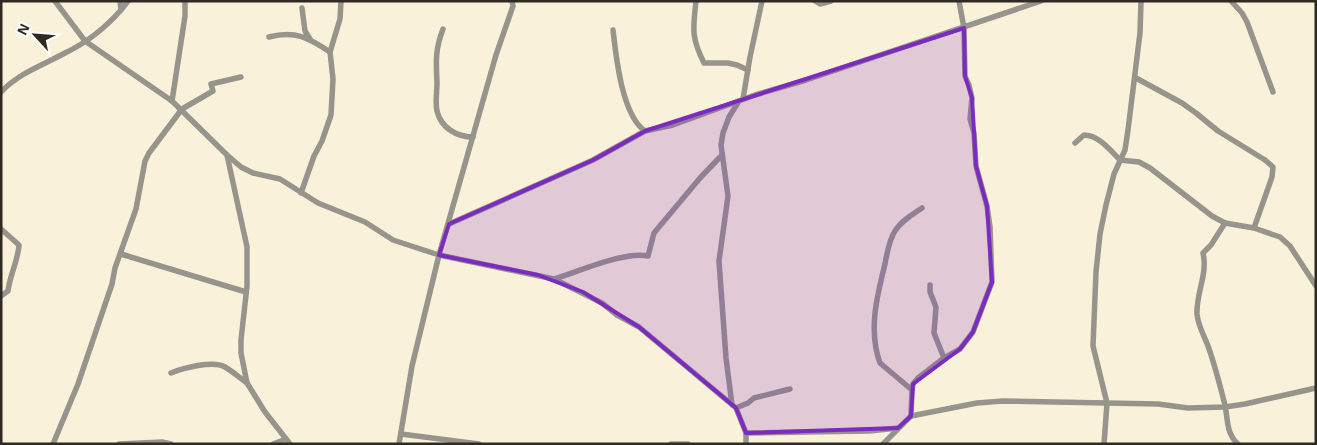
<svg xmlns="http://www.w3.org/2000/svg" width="1317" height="445" font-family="Arial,sans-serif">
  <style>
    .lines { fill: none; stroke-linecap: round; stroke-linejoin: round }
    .street { stroke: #97948b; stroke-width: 5.5 }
    .marked { fill: #7b2cbf; fill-opacity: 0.2; stroke: #7b2cbf; stroke-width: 4; stroke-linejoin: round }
  </style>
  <rect width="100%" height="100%" fill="#faf1db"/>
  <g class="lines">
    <g class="street">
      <polyline points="55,1 85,41 172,101 227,155 247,247 247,286 241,340 241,353 247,383 265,412 290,444"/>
      <path d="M696,1C693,29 691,37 704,63H728L737,65L748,70"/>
      <polyline points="815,1 820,4 831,1"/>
      <polyline points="1231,1 1242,13 1247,22 1273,92"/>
      <polyline points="302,8 305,31 310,39"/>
      <polyline points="121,10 128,1"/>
      <path d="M443,29C435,50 436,61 437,83C437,92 435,103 437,111C441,128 457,137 473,137"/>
      <path d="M613,30C616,57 622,115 645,131"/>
      <path d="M269,37C295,30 309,38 330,52"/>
      <polyline points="1136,78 1182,103 1196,113 1218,131 1265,160 1273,167 1272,177 1254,228"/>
      <path d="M1,92C19,73 43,65 65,53C86,43 106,27 121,10L120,1"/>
      <polyline points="743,99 750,57 762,1"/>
      <polyline points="172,101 185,16 185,1"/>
      <path d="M1075,143L1084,135C1099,135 1111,151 1120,160L1139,162L1150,168L1212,216L1225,223L1254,228L1280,237L1290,246L1316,286"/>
      <polyline points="227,155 241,167 253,173 280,179 318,203 365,222 393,240 439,255 554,279 602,303 617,315 639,327 736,408 746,433 746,444"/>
      <polyline points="301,193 314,156 322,141 331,115 333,79 330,52 340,19 341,1"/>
      <path d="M1225,223L1211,245L1203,253C1208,274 1196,293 1197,314C1198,326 1204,335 1208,346C1215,365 1220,386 1225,405C1228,420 1226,433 1238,444"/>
      <polyline points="449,224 593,160 645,131 673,125 755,95 806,80 1041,1"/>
      <path d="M1,229L19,245C18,261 10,274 8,291L1,296"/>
      <polyline points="121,254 246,292"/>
      <path d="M554,279C578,272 624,251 648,256L654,233L700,178L722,155"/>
      <polyline points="930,285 930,292 936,307 934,333 944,358"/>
      <path d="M171,373C183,368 213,360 225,367C232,371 240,378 247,383"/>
      <polyline points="912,390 913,384 918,378 944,358 960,349 973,332 992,282 990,227 987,206 976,166 974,133 970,119 972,98 969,85 965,76 964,28 959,1"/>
      <polyline points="732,405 726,358 719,261 728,196 721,145 723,133 729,117 739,101"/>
      <polyline points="736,408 748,403 754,398 790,389"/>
      <path d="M911,416L912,390L880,363C868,331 877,296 885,264C887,253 889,240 895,231C901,221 913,214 922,208"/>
      <polyline points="746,433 869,431 898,428"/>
      <polyline points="401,434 479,444"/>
      <polyline points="53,444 78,384 112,284 115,268 136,209 145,161 149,153 182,109 213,91 211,84 241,77"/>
      <polyline points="119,444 162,442 171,444"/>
      <polyline points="273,444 286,439"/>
      <polyline points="399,444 412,366 439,255 496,55 513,6 512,1"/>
      <polyline points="671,444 688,444"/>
      <polyline points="883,444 911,416 977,403 1003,401 1158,404 1188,408 1225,407 1245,404 1316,388"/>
      <polyline points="1104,444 1107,403 1093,346 1096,272 1100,234 1106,205 1114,174 1125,150 1128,130 1140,33 1141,1"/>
    </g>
  </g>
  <path class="marked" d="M964,28L965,76L972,98L976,166L987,206L992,282L973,332L960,349L913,384L911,416L898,428L746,433L736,408L639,327L583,292L538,275L439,255L449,224L593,160L645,131Z"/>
  <rect width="1317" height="445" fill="none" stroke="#2f2b23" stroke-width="5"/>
  <g transform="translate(35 35) rotate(296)" stroke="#fefefe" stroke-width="4" paint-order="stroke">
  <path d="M0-4L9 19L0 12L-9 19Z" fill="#2f2b23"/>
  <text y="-8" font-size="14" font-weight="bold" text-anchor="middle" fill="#2f2b23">N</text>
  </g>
</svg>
